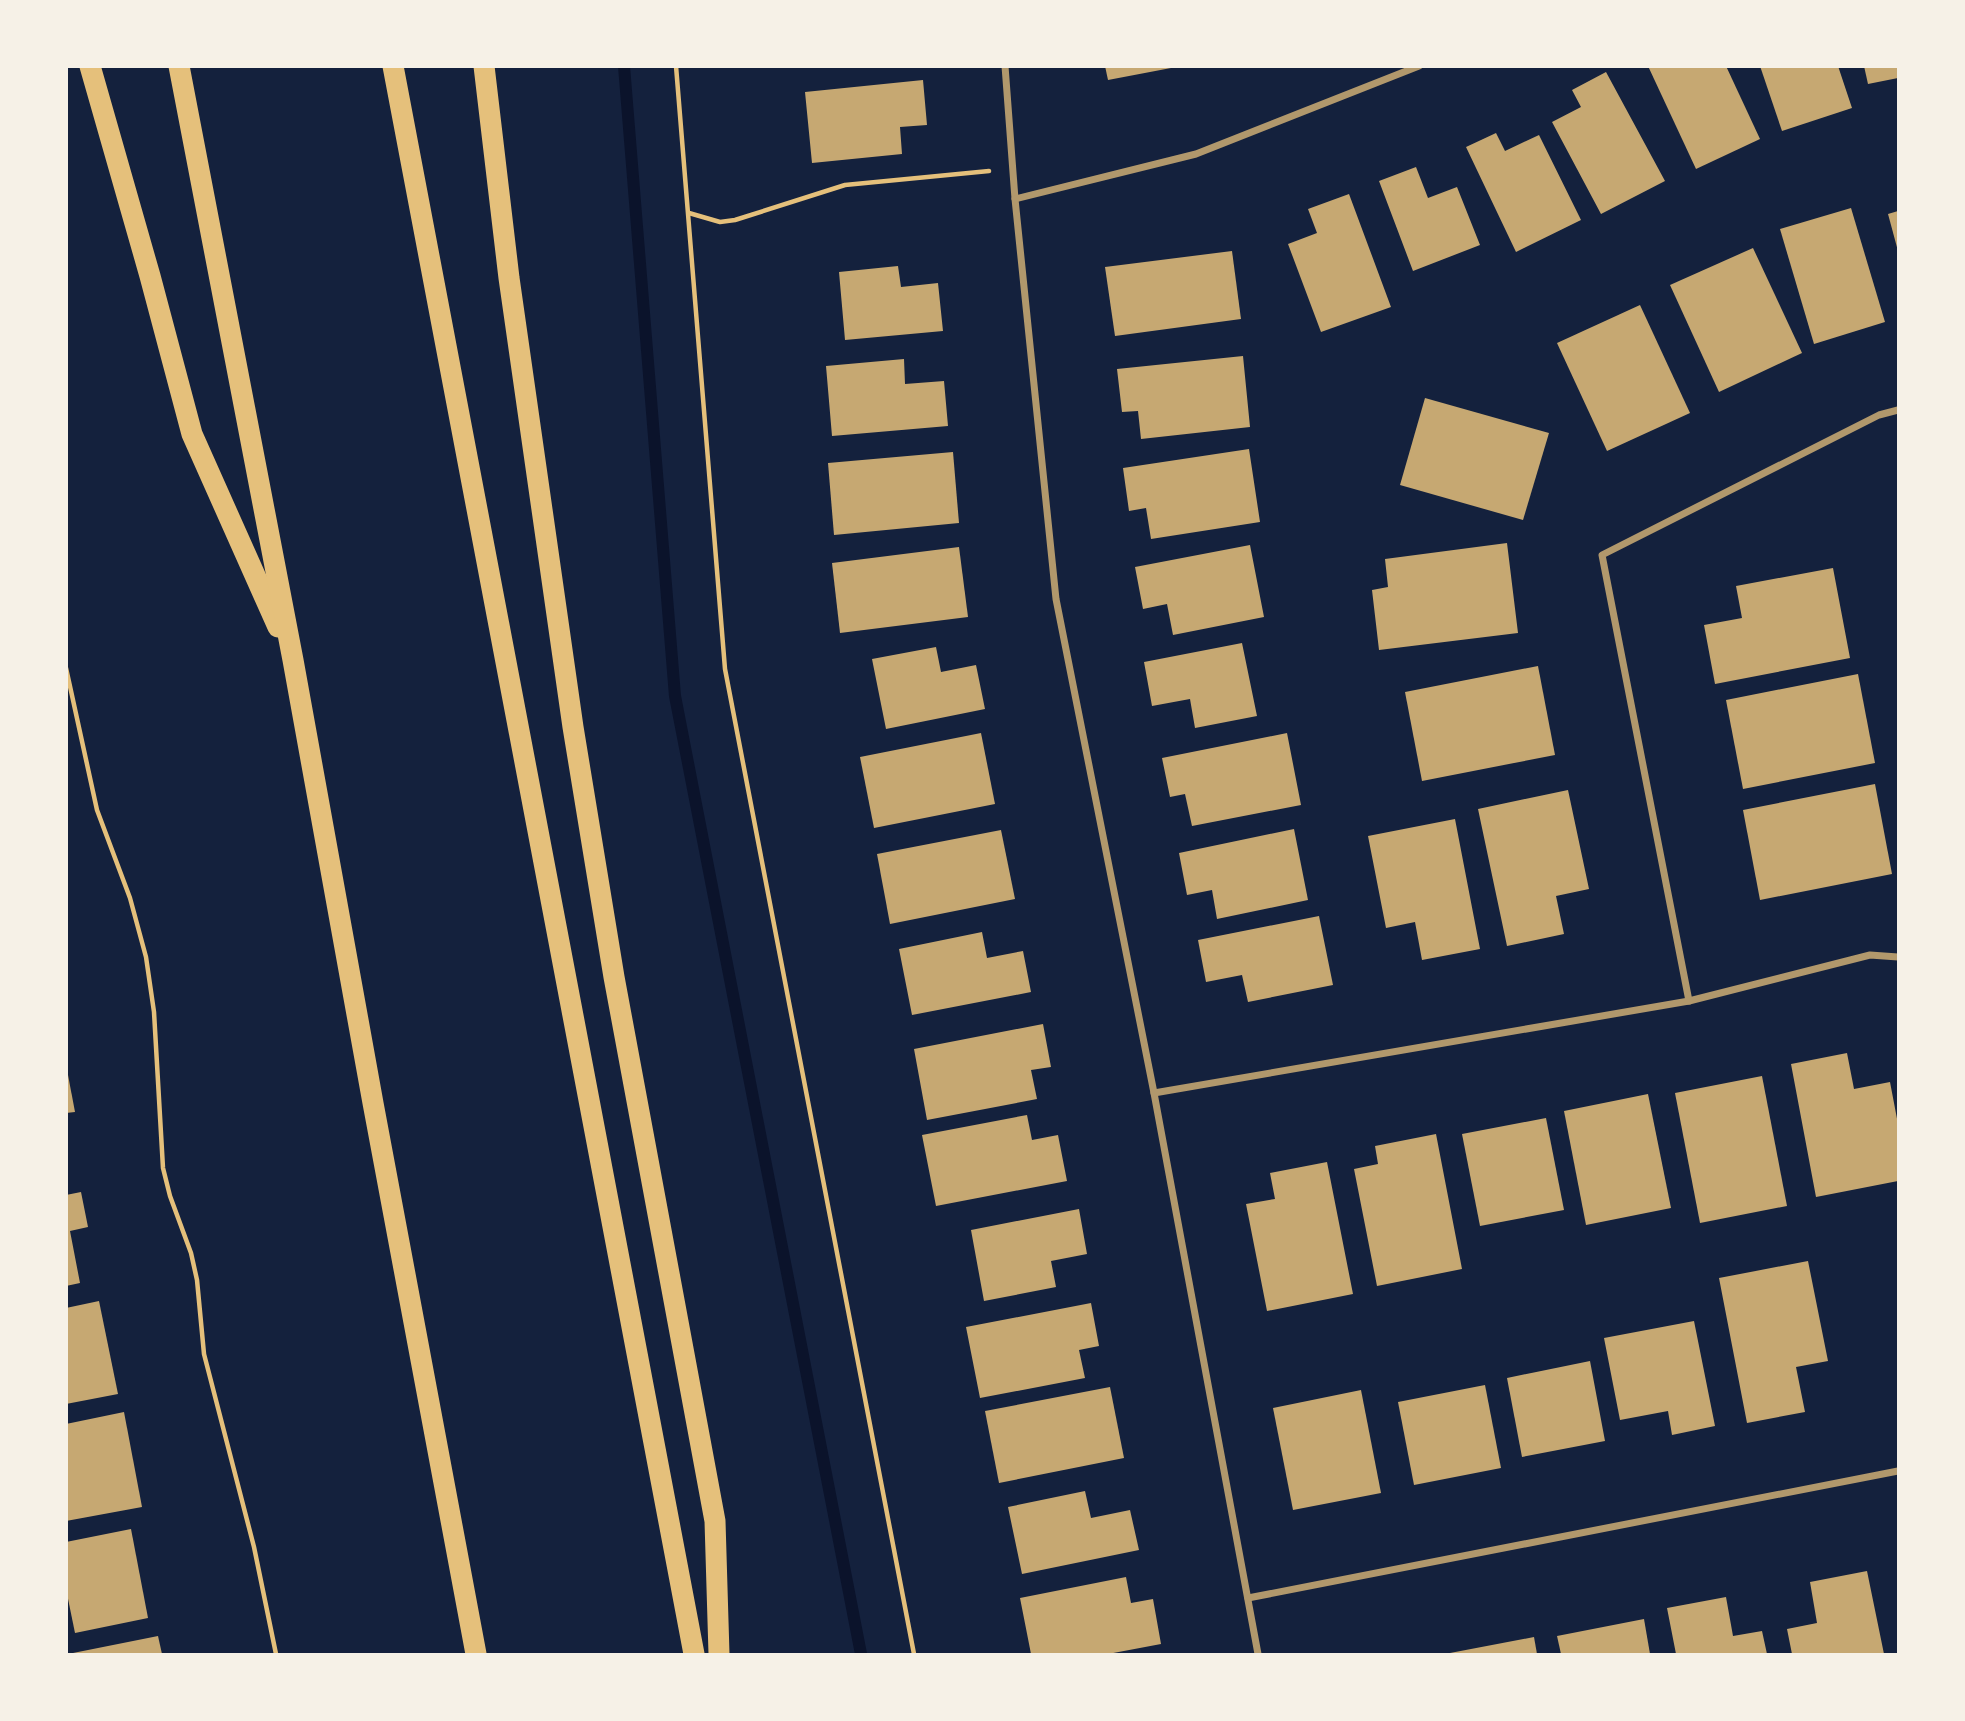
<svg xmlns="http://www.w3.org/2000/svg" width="1965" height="1721" font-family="'Golos Text',sans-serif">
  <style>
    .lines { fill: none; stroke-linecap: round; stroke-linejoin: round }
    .stream { stroke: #0b132b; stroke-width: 12 }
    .building { fill: #c6a872 }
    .path { stroke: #e5c07b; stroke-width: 4.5 }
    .minor { stroke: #b1986c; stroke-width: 7 }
    .motorway { stroke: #e5c07b; stroke-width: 21 }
  </style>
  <rect width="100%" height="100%" fill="#14213d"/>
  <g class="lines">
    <polyline class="stream" points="624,66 675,696 861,1654"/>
  </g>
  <g class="building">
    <polygon points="1105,66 1171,66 1171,68 1108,80"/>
    <polygon points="1648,66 1726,66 1760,139 1696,169"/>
    <polygon points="1760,66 1838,66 1852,108 1782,131"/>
    <polygon points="1864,66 1898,66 1898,78 1868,84"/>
    <polygon points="1606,72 1665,181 1601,214 1552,122 1581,107 1572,90"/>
    <polygon points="923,80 927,125 900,127 902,154 812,163 805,92"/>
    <polygon points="1496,133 1505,151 1539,135 1581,220 1516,252 1466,147"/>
    <polygon points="1416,167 1428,198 1457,187 1480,245 1413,271 1379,181"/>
    <polygon points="1349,194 1391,307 1321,332 1288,244 1317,233 1308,209"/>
    <polygon points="1851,208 1885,322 1814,344 1780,229"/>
    <polygon points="1898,211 1898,251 1888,214"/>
    <polygon points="1753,248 1802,353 1719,392 1670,285"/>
    <polygon points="1232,251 1241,319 1115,336 1105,267"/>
    <polygon points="898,266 901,287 938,283 943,331 845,340 839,272"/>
    <polygon points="1640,305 1690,413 1607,451 1557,343"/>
    <polygon points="1243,356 1250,427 1141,439 1138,411 1122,412 1117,369"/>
    <polygon points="904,359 905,384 944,381 948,426 832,436 826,366"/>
    <polygon points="1425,398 1549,433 1523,520 1400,485"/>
    <polygon points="1249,449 1260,522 1151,539 1146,508 1129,511 1123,468"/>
    <polygon points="953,452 959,523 834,535 828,463"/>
    <polygon points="1507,543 1518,633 1379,650 1372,590 1388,587 1385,559"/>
    <polygon points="1250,545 1264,617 1173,635 1167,604 1143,609 1135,567"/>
    <polygon points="959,547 968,617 840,633 832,563"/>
    <polygon points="1833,568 1850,658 1715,684 1704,625 1742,618 1736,586"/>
    <polygon points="1242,643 1257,716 1195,728 1190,699 1152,706 1144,662"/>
    <polygon points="936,647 941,672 976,665 985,709 886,729 872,659"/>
    <polygon points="1538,666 1555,755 1422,781 1405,692"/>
    <polygon points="1858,674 1875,763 1743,789 1726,700"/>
    <polygon points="981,733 995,804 874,828 860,757"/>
    <polygon points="1287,733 1301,805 1192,826 1185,794 1170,797 1162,758"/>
    <polygon points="1875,784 1892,874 1760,900 1743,810"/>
    <polygon points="1568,790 1589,889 1556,896 1564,934 1507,946 1478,809"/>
    <polygon points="1455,819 1480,949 1422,960 1415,922 1386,928 1368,836"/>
    <polygon points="1294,829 1308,900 1217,919 1212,890 1187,895 1179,853"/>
    <polygon points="1001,830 1015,899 890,924 877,854"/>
    <polygon points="1319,916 1333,985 1248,1002 1242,975 1206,982 1198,940"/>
    <polygon points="982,932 987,958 1023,951 1031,992 912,1015 899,949"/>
    <polygon points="1043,1024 1051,1067 1031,1070 1037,1099 927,1120 914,1049"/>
    <polygon points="1847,1053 1854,1089 1890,1082 1898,1124 1898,1181 1816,1197 1791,1064"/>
    <polygon points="68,1075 75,1112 66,1113 66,1076"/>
    <polygon points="1762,1076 1787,1206 1700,1223 1675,1093"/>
    <polygon points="1648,1094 1671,1208 1586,1225 1564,1111"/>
    <polygon points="1027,1115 1032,1140 1058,1135 1067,1181 936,1206 922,1135"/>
    <polygon points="1546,1118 1564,1210 1480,1226 1462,1134"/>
    <polygon points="1436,1134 1462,1269 1377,1286 1354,1169 1378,1164 1375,1146"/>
    <polygon points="1327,1162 1353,1294 1267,1311 1246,1204 1275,1199 1270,1173"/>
    <polygon points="81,1192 88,1227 70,1231 80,1283 66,1286 66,1195"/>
    <polygon points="1079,1209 1087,1254 1051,1261 1056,1287 984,1301 971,1230"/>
    <polygon points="1808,1261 1828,1361 1796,1367 1805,1412 1747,1423 1719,1278"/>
    <polygon points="99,1301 118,1394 66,1404 66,1308"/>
    <polygon points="1091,1303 1099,1346 1079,1350 1085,1378 980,1398 966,1327"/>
    <polygon points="1694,1321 1715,1426 1672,1435 1668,1411 1620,1420 1604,1338"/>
    <polygon points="1590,1361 1605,1441 1522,1457 1507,1378"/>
    <polygon points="1485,1385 1501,1468 1414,1485 1398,1402"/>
    <polygon points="1110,1387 1124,1458 999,1483 985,1411"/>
    <polygon points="1361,1390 1381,1493 1293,1510 1273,1408"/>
    <polygon points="124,1412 142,1507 66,1521 66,1424"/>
    <polygon points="1085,1491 1091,1518 1130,1510 1139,1550 1022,1574 1008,1507"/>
    <polygon points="131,1529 148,1618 75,1633 66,1589 66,1542"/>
    <polygon points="1867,1571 1884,1654 1792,1654 1787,1629 1817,1623 1810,1582"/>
    <polygon points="1126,1577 1131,1603 1153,1599 1161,1644 1108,1654 1031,1654 1020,1598"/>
    <polygon points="1726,1597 1733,1636 1762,1631 1767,1654 1676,1654 1667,1608"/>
    <polygon points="1644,1619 1650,1654 1561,1654 1557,1636"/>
    <polygon points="158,1636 162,1654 73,1654 73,1653"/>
    <polygon points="1534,1637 1537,1654 1450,1654 1450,1653"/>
  </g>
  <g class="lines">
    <g class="path">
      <polyline points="676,66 725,669 914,1654"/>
      <polyline points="689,213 720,222 735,220 845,185 989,171"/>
      <polyline points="66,668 97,810 130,898 146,957 154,1012 163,1168 170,1196 191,1253 197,1280 204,1354 254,1547 276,1654"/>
    </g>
    <g class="minor">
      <polyline points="1005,66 1015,199 1056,599 1154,1093 1258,1654"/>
      <polyline points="1015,199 1196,154 1419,66"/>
      <polyline points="1689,1001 1602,555 1879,415 1898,410"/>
      <polyline points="1154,1093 1689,1001 1870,955 1898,957"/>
      <polyline points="1248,1598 1898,1471"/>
    </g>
    <g class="motorway">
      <polyline points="90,66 150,276 192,434 278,627"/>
      <polyline points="179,66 293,660 373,1103 476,1654"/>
      <polyline points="393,66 694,1654"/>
      <polyline points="484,66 509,278 573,727 614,977 715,1521 719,1654"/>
    </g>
  </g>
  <rect width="1965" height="1721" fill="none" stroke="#f6f1e7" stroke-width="136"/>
</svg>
